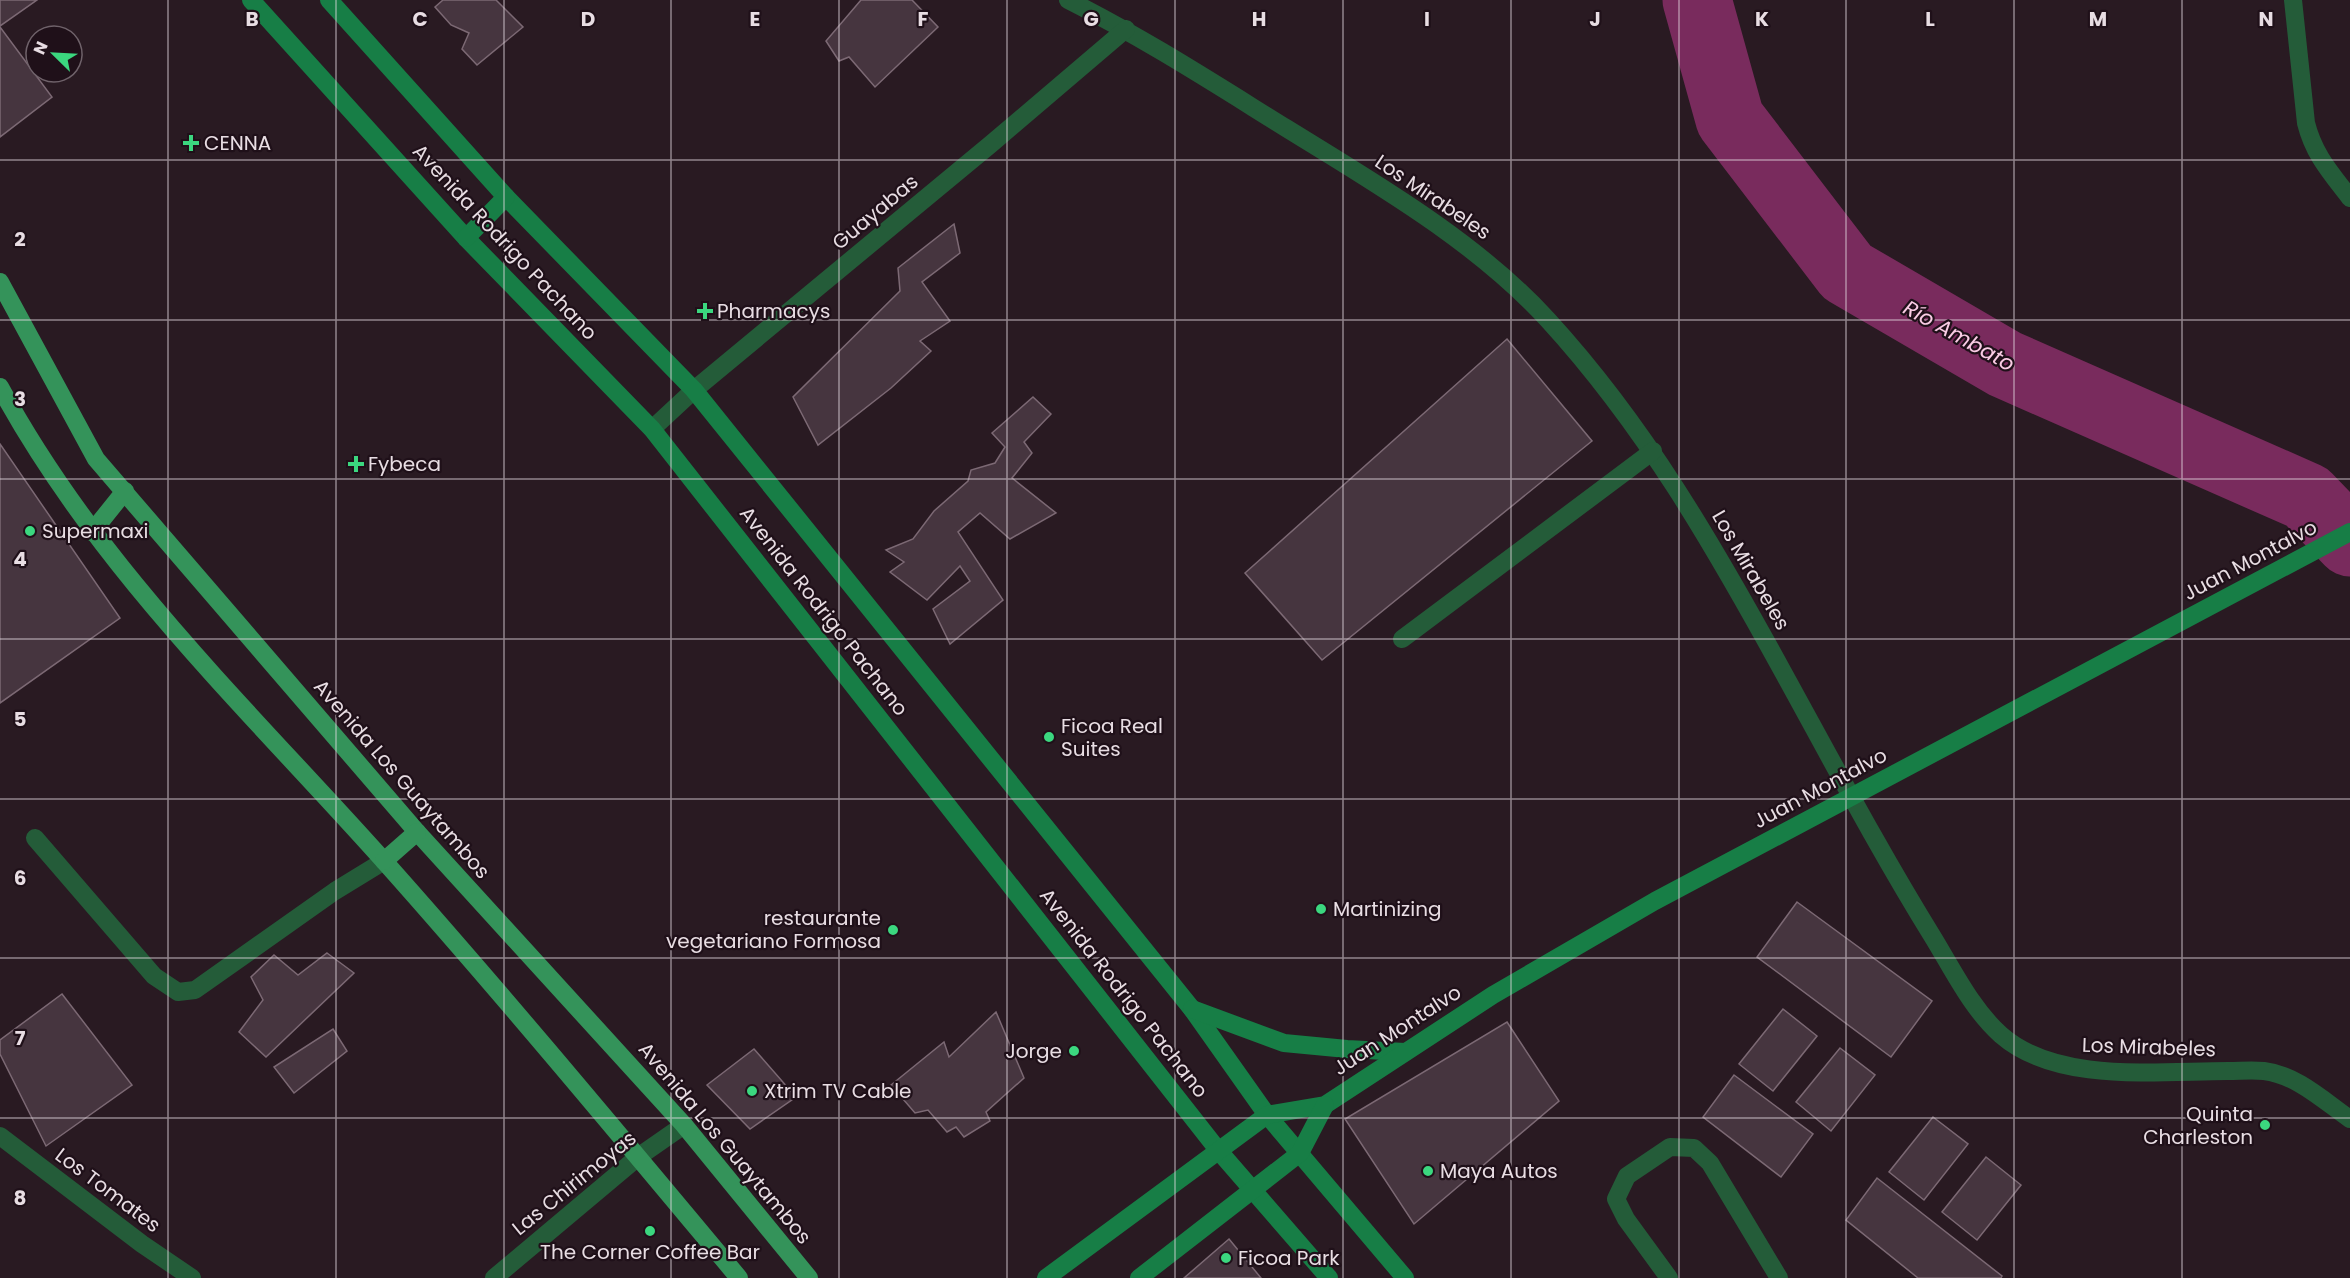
<svg xmlns="http://www.w3.org/2000/svg" width="2350" height="1278" font-family="Poppins,sans-serif">
  <style>
    .lines { fill: none; stroke-linecap: round; stroke-linejoin: round }
    .river { stroke: #792b5d; stroke-width: 69 }
    .building { fill: #46353f; stroke: #7c6974; stroke-width: 1.5 }
    .service { stroke: #245c39; stroke-width: 18 }
    .minor { stroke: #245c39; stroke-width: 18 }
    .secondary { stroke: #177e46; stroke-width: 18 }
    .primary { stroke: #34935a; stroke-width: 18 }
    .grid { fill: none; stroke: #e8dde3; stroke-width: 1.5; stroke-opacity: 0.55 }
    .poi-dot { fill: #3bd77f; stroke: #1f1019; stroke-width: 2 }
    .labels { text-anchor: middle; stroke-width: 4.5; stroke-linejoin: round; paint-order: stroke }
    .poi-label { font-size: 20px; fill: #e8dde3; stroke: #1f1019; text-anchor: start }
    .street-label { font-size: 20px; fill: #e8dde3; stroke: #1f1019 }
    .water-label { font-size: 21px; font-style: italic; fill: #facce5; stroke: #1f1019 }
    .grid-label { font-size: 20px; text-anchor: middle; font-weight: bold; fill: #e8dde3; stroke: #1f1019; stroke-width: 4.5; stroke-linejoin: round; paint-order: stroke }
  </style>
  <rect width="100%" height="100%" fill="#291a22"/>
  <g class="lines">
    <polyline class="river" points="1697,0 1730,119 1847,272 2005,364 2307,497 2350,542"/>
  </g>
  <g class="building">
    <polygon points="0,0 37,0 0,26"/>
    <polygon points="443,0 496,0 523,27 477,65 462,49 469,33 451,25 435,7"/>
    <polygon points="861,0 912,0 938,27 875,87 849,57 839,61 826,41"/>
    <polygon points="0,27 52,97 0,137"/>
    <polygon points="954,224 960,253 922,282 950,321 920,341 931,351 891,388 818,445 793,397 900,291 898,268"/>
    <polygon points="1507,339 1592,441 1322,660 1245,573"/>
    <polygon points="1033,397 1051,414 1024,442 1032,453 1012,478 1056,513 1010,539 980,513 958,532 1003,600 950,644 933,609 970,581 960,566 927,600 890,572 904,562 886,550 913,539 934,511 968,481 971,470 995,463 1005,447 992,433"/>
    <polygon points="0,444 120,618 0,703"/>
    <polygon points="1797,902 1932,1001 1891,1057 1757,957"/>
    <polygon points="327,953 354,973 266,1057 239,1032 263,1000 251,977 274,955 298,975"/>
    <polygon points="62,994 132,1085 46,1146 0,1054 0,1040"/>
    <polygon points="1783,1009 1817,1036 1773,1091 1739,1064"/>
    <polygon points="996,1012 1024,1078 986,1112 990,1121 964,1137 956,1127 947,1132 928,1110 915,1113 891,1085 944,1042 949,1057"/>
    <polygon points="1507,1022 1559,1101 1414,1224 1345,1119"/>
    <polygon points="333,1029 347,1051 294,1093 274,1067"/>
    <polygon points="1840,1048 1875,1075 1831,1131 1796,1102"/>
    <polygon points="754,1049 796,1097 750,1129 707,1085"/>
    <polygon points="1734,1075 1813,1134 1781,1177 1703,1117"/>
    <polygon points="1933,1117 1968,1144 1924,1200 1889,1172"/>
    <polygon points="1986,1157 2021,1185 1977,1240 1942,1212"/>
    <polygon points="1877,1178 2002,1276 2001,1278 1918,1278 1846,1220"/>
    <polygon points="1229,1239 1261,1278 1184,1278"/>
  </g>
  <g class="lines">
    <g class="service">
      <polyline points="35,838 154,976 178,992 195,990 335,891 384,861"/>
      <polyline points="1669,1278 1626,1219 1616,1199 1627,1176 1670,1147 1694,1148 1710,1163 1779,1278"/>
    </g>
    <g class="minor">
      <path d="M1068,0C1144,38 1215,84 1286,128C1375,183 1477,242 1548,320C1645,426 1714,546 1783,672C1832,761 1880,852 1934,939C1954,972 1972,1009 2001,1035C2057,1084 2158,1071 2228,1071C2240,1071 2252,1070 2264,1071C2297,1075 2324,1101 2350,1119"/>
      <path d="M2293,0L2306,123C2314,155 2331,173 2350,198"/>
      <polyline points="652,429 694,390 991,144 1126,29"/>
      <polyline points="1402,639 1653,451"/>
      <polyline points="0,1136 142,1244 192,1278"/>
      <polyline points="494,1278 638,1157 684,1125"/>
    </g>
    <g class="secondary">
      <polyline points="251,0 466,238 652,429 1218,1150 1329,1278"/>
      <polyline points="329,0 506,197 694,390 1192,1009 1267,1115 1405,1278"/>
      <polyline points="466,238 506,197"/>
      <polyline points="1192,1009 1284,1043 1347,1049 1405,1052"/>
      <polyline points="1046,1278 1267,1115 1325,1105 1493,995 1655,901 2350,532"/>
      <polyline points="1139,1278 1300,1153 1325,1105"/>
    </g>
    <g class="primary">
      <polyline points="0,282 96,459 417,832 684,1125 809,1278"/>
      <path d="M0,387C98,568 248,709 384,861C505,997 622,1138 739,1278"/>
      <polyline points="92,532 125,491"/>
      <polyline points="384,861 417,832"/>
    </g>
  </g>
  <path class="grid" d="M168,0V1278M336,0V1278M504,0V1278M671,0V1278M839,0V1278M1007,0V1278M1175,0V1278M1343,0V1278M1511,0V1278M1679,0V1278M1846,0V1278M2014,0V1278M2182,0V1278M0,160H2350M0,320H2350M0,479H2350M0,639H2350M0,799H2350M0,958H2350M0,1118H2350"/>
  <g class="poi-dot">
    <path d="M188 134h6v6h6v6h-6v6h-6v-6h-6v-6h6z"/>
    <path d="M702 302h6v6h6v6h-6v6h-6v-6h-6v-6h6z"/>
    <path d="M353 455h6v6h6v6h-6v6h-6v-6h-6v-6h6z"/>
    <circle cx="30" cy="531" r="6"/>
    <circle cx="1049" cy="737" r="6"/>
    <circle cx="1321" cy="909" r="6"/>
    <circle cx="893" cy="930" r="6"/>
    <circle cx="1074" cy="1051" r="6"/>
    <circle cx="752" cy="1091" r="6"/>
    <circle cx="2265" cy="1125" r="6"/>
    <circle cx="1428" cy="1171" r="6"/>
    <circle cx="650" cy="1231" r="6"/>
    <circle cx="1226" cy="1258" r="6"/>
  </g>
  <g class="labels">
    <g class="poi-label">
      <text x="204" y="150">CENNA</text>
      <text x="717" y="318">Pharmacys</text>
      <text x="368" y="471">Fybeca</text>
      <text x="42" y="538">Supermaxi</text>
      <text x="1061" y="733">Ficoa Real<tspan x="1061" dy="23">Suites</tspan></text>
      <text x="1333" y="916">Martinizing</text>
      <text x="881" y="925" text-anchor="end">restaurante<tspan x="881" dy="23">vegetariano Formosa</tspan></text>
      <text x="1062" y="1058" text-anchor="end">Jorge</text>
      <text x="764" y="1098">Xtrim TV Cable</text>
      <text x="2253" y="1121" text-anchor="end">Quinta<tspan x="2253" dy="23">Charleston</tspan></text>
      <text x="1440" y="1178">Maya Autos</text>
      <text x="650" y="1259" text-anchor="middle">The Corner Coffee Bar</text>
      <text x="1238" y="1265">Ficoa Park</text>
    </g>
    <g class="street-label">
      <text transform="translate(1433 197) rotate(34)" y="7">Los Mirabeles</text>
      <text transform="translate(875 212) rotate(-40)" y="7">Guayabas</text>
      <text transform="translate(505 242) rotate(47)" y="7">Avenida Rodrigo Pachano</text>
      <text transform="translate(2250 560) rotate(-28)" y="7">Juan Montalvo</text>
      <text transform="translate(1751 570) rotate(60)" y="7">Los Mirabeles</text>
      <text transform="translate(824 611) rotate(52)" y="7">Avenida Rodrigo Pachano</text>
      <text transform="translate(402 779) rotate(49)" y="7">Avenida Los Guaytambos</text>
      <text transform="translate(1820 788) rotate(-28)" y="7">Juan Montalvo</text>
      <text transform="translate(1124 993) rotate(52)" y="7">Avenida Rodrigo Pachano</text>
      <text transform="translate(1397 1030) rotate(-33)" y="7">Juan Montalvo</text>
      <text transform="translate(2149 1047) rotate(2)" y="7">Los Mirabeles</text>
      <text transform="translate(725 1143) rotate(50)" y="7">Avenida Los Guaytambos</text>
      <text transform="translate(574 1183) rotate(-39)" y="7">Las Chirimoyas</text>
      <text transform="translate(108 1190) rotate(37)" y="7">Los Tomates</text>
    </g>
    <g class="water-label">
      <text transform="translate(1959 336) rotate(29)" y="7">Río Ambato</text>
    </g>
  </g>
  <g class="grid-label">
    <text x="252" y="26">B</text>
    <text x="420" y="26">C</text>
    <text x="588" y="26">D</text>
    <text x="755" y="26">E</text>
    <text x="923" y="26">F</text>
    <text x="1091" y="26">G</text>
    <text x="1259" y="26">H</text>
    <text x="1427" y="26">I</text>
    <text x="1595" y="26">J</text>
    <text x="1762" y="26">K</text>
    <text x="1930" y="26">L</text>
    <text x="2098" y="26">M</text>
    <text x="2266" y="26">N</text>
    <text x="20" y="246">2</text>
    <text x="20" y="406">3</text>
    <text x="20" y="566">4</text>
    <text x="20" y="726">5</text>
    <text x="20" y="885">6</text>
    <text x="20" y="1045">7</text>
    <text x="20" y="1205">8</text>
  </g>
  <g transform="translate(54 54) rotate(294)"><circle r="28" fill="#1f1019" stroke="#6f626a" stroke-width="1.5"/>
  <path d="M0-4.5L10 22L0 15L-10 22Z" fill="#3bd77f"/>
  <text y="-9" font-size="16" font-weight="bold" text-anchor="middle" fill="#e8dde3">N</text>
  </g>
</svg>
